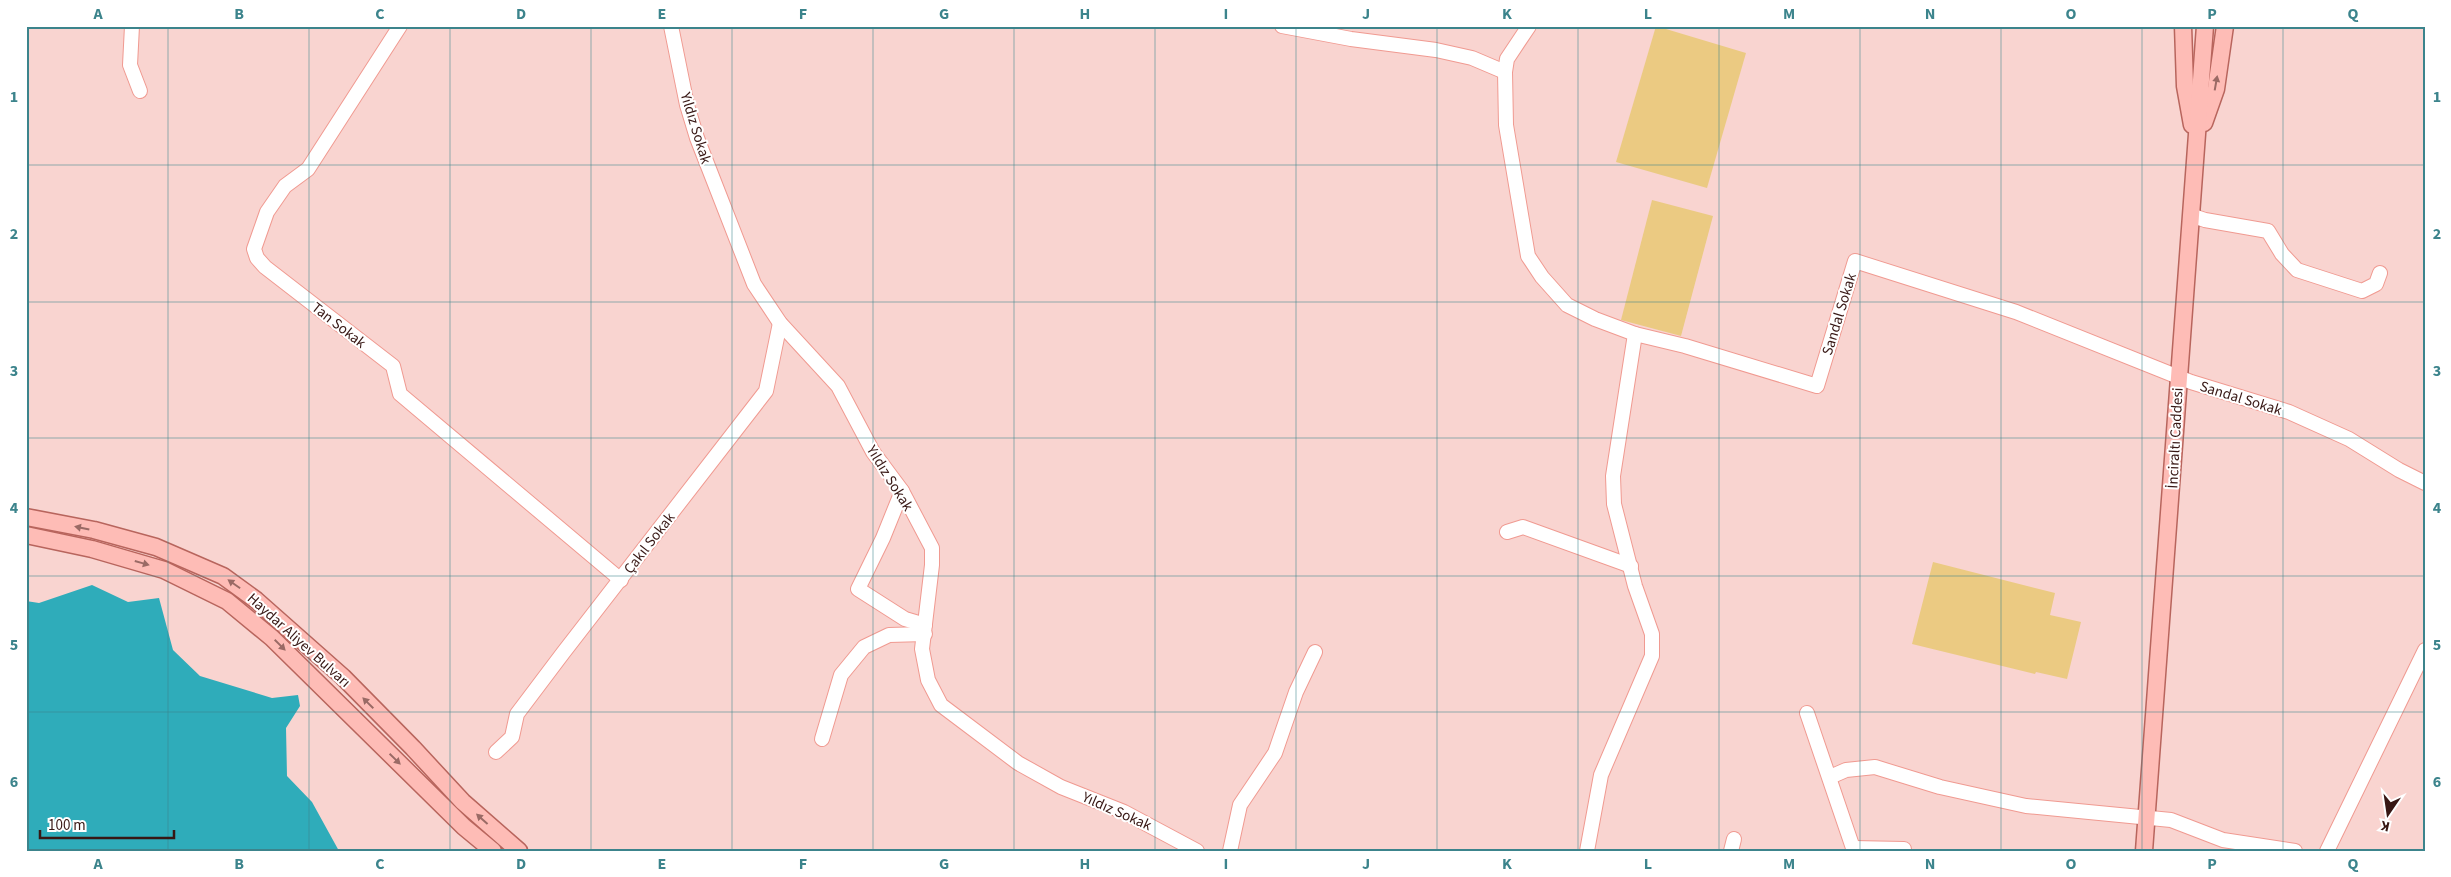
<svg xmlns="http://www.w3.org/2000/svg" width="2451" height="877" font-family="'Source Sans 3',sans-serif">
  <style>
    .green { fill: #ebca82 }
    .water { fill: #2facba }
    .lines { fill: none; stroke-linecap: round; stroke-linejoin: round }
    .minor-casing { stroke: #f09a91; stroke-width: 16 }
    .major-casing { stroke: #b8655d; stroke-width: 19 }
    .minor { stroke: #fff; stroke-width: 14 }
    .major { stroke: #febcb6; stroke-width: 16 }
    .oneway { fill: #9a6a65 }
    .grid { fill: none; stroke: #3c848c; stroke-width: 1; stroke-opacity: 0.55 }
    .labels { text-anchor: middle; stroke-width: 4; stroke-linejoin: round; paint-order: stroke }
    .street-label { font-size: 15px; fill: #371714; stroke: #fff }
    .neatline { fill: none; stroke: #3c848c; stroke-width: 2 }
    .grid-label { font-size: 16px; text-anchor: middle; font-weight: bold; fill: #3c848c }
  </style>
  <rect width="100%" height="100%" fill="#f9d4d0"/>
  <g class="green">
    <polygon points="1656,26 1746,53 1707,188 1616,162"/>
    <polygon points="1652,200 1713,216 1681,336 1621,320"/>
    <polygon points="1933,562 2055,593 2050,615 2081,622 2067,679 2036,672 2035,674 1912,644"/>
  </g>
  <polygon class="water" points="92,585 128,602 159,598 173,650 200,676 272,698 298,695 300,706 286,728 287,776 312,802 339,851 26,851 26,601 39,603"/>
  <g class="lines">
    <g class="minor-casing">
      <g id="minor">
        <polyline points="132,26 130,65 140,91"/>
        <polyline points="400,26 308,169 285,186 267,212 254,249 257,258 265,267 393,366 400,394 621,580"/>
        <polyline points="671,26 687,105 697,138 754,284 780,323 838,386 873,452 902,491 932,548 932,565 922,649 928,680 941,705 1018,763 1061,787 1124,812 1197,851"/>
        <polyline points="1282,26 1351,39 1436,50 1472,58 1505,72"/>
        <polyline points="1529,26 1507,59 1505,72 1506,125 1528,256 1542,277 1567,305 1595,319 1635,334 1685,346 1817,386 1855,261 2016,312 2191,382 2289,412 2349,439 2399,470 2425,483"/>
        <polyline points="2193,216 2205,220 2268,231 2282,254 2297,270 2362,291 2376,284 2380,273"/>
        <polyline points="902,491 883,538 858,589 905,619 925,625"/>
        <polyline points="1507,532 1523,527 1631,566"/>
        <polyline points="1807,713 1854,851"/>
        <polyline points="822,739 841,675 864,647 889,635 925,634"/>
        <polyline points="496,752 512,737 517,714 563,653 766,391 780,323"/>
        <polyline points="1830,777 1846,770 1875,767 1940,787 2026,806 2171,820 2223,840 2295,851"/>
        <polyline points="1853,848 1904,849 1904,851"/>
        <polyline points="1230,851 1240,805 1275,753 1296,692 1315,652"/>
        <polyline points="1587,851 1601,775 1652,656 1652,634 1635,586 1614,504 1613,476 1635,334"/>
        <polyline points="1731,851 1734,839"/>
        <polyline points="2327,851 2425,650"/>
      </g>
    </g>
    <g class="major-casing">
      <g id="major">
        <polyline points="2183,26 2185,86 2192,125"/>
        <polyline points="2204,123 2216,89 2225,26"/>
        <polyline points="26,517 94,530 156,547 223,576 256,600 343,677 413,748 463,802 519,851"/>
        <polyline points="26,535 92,549 164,570 227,601 272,638 464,827 493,851"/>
        <polyline points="2144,851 2205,26"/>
      </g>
    </g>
    <use href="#minor" class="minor"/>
    <use href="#major" class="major"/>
  </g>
  <defs><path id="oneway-solid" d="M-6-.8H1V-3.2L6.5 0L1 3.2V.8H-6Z" transform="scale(1.25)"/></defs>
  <g class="oneway">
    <use href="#oneway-solid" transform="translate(2216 83) rotate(-80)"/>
    <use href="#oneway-solid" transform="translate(82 528) rotate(-168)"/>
    <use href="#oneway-solid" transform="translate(142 563) rotate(16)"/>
    <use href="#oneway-solid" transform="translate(234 584) rotate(-145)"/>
    <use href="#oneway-solid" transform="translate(280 645) rotate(45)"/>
    <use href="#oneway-solid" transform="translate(368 703) rotate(-135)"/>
    <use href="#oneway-solid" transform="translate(395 759) rotate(44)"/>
    <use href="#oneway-solid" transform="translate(482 819) rotate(-138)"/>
  </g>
  <path class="grid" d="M168,26V851M309,26V851M450,26V851M591,26V851M732,26V851M873,26V851M1014,26V851M1155,26V851M1296,26V851M1437,26V851M1578,26V851M1719,26V851M1860,26V851M2001,26V851M2142,26V851M2283,26V851M26,165H2425M26,302H2425M26,438H2425M26,576H2425M26,712H2425"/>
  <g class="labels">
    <g class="street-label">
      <text transform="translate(696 128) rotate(73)" y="5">Yıldız Sokak</text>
      <text transform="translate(1839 314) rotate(-73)" y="5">Sandal Sokak</text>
      <text transform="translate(339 325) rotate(38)" y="5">Tan Sokak</text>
      <text transform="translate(2241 398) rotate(17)" y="5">Sandal Sokak</text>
      <text transform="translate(2175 438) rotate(-87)" y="5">İnciraltı Caddesi</text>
      <text transform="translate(890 478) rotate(58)" y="5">Yıldız Sokak</text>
      <text transform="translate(649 543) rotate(-52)" y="5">Çakıl Sokak</text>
      <text transform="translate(299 640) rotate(42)" y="5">Haydar Aliyev Bulvarı</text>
      <text transform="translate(1117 811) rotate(24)" y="5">Yıldız Sokak</text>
    </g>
  </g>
  <rect width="2451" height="877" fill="none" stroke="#ffffff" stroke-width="55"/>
  <g transform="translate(2388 814) rotate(193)" stroke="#ffffff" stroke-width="4" paint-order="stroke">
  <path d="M0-4L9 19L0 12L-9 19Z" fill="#371714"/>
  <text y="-8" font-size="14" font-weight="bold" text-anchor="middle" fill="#371714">K</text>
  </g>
  <path d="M40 830v8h134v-8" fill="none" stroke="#371714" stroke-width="2.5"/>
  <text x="48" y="830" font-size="15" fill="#371714" stroke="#ffffff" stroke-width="4" paint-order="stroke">100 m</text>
  <rect x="28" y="28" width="2396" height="822" class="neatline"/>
  <g class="grid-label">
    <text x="98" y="19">A</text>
    <text x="239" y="19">B</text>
    <text x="380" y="19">C</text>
    <text x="521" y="19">D</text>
    <text x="662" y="19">E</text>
    <text x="803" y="19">F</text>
    <text x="944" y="19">G</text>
    <text x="1085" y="19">H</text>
    <text x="1226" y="19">I</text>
    <text x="1366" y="19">J</text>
    <text x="1507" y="19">K</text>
    <text x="1648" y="19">L</text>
    <text x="1789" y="19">M</text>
    <text x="1930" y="19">N</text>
    <text x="2071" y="19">O</text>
    <text x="2212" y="19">P</text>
    <text x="2353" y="19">Q</text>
    <text x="14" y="102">1</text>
    <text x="2437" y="102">1</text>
    <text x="14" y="239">2</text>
    <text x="2437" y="239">2</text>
    <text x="14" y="376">3</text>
    <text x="2437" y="376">3</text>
    <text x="14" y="513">4</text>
    <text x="2437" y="513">4</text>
    <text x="14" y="650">5</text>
    <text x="2437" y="650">5</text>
    <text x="14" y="787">6</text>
    <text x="2437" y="787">6</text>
    <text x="98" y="869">A</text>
    <text x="239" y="869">B</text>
    <text x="380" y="869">C</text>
    <text x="521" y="869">D</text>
    <text x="662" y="869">E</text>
    <text x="803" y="869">F</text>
    <text x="944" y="869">G</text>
    <text x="1085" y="869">H</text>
    <text x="1226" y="869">I</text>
    <text x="1366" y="869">J</text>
    <text x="1507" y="869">K</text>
    <text x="1648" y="869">L</text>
    <text x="1789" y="869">M</text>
    <text x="1930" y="869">N</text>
    <text x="2071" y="869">O</text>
    <text x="2212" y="869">P</text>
    <text x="2353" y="869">Q</text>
  </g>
</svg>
